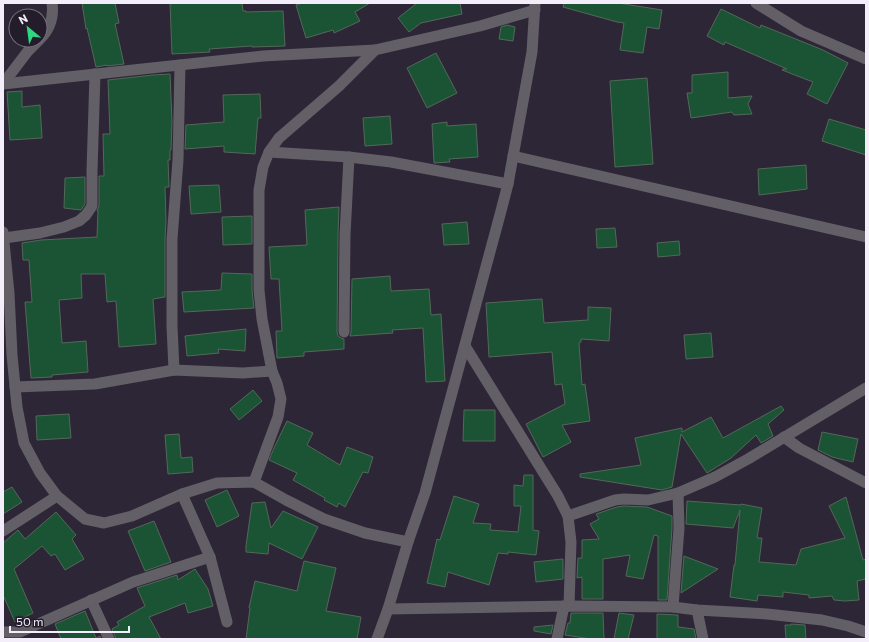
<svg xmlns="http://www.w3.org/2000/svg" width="869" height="642" font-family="Commissioner,sans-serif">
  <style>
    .building { fill: #1a5434; stroke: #54675a }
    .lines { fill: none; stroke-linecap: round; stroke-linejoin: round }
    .minor { stroke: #625f67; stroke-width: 11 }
    .tertiary { stroke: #625f67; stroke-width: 11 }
  </style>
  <rect width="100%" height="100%" fill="#2d2636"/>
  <g class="building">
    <polygon points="82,3 115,3 119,23 115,24 124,64 107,66 107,65 96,67 87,28 86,29"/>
    <polygon points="170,3 242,3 243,11 246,11 246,12 283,11 285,46 252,47 252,46 209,49 210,52 172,54"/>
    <polygon points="302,3 370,3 355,12 360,21 334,33 333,30 306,38 296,5"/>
    <polygon points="417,3 460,3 462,14 421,23 409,32 398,18"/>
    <polygon points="564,3 618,3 662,10 659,29 647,27 643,53 620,50 624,23 617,22 563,7"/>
    <polygon points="721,9 760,28 761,25 823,50 848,63 827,104 807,94 813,82 782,70 783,69 787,69 725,42 724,45 707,36"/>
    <polygon points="507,25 515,27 513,41 499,39 501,27"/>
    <polygon points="436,53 457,93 427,108 407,68"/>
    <polygon points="728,72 728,98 752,96 748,104 752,114 734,115 732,112 691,118 687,93 692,93 692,75"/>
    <polygon points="170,74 172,122 171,150 170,150 170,160 168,160 169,187 165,187 166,220 165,239 165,297 153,299 156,344 119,347 116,301 107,302 105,274 81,274 82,298 59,300 62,343 86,341 88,372 52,375 52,377 31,378 25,302 32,302 29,260 23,260 22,243 41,240 97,237 98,211 97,211 99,206 99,176 104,176 103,134 110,134 108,80 153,75"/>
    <polygon points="647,78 653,164 615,167 610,81"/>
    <polygon points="22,91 22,107 40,105 42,138 10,140 7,92"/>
    <polygon points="260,94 261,118 258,118 255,154 224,152 224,146 185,149 186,125 224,122 223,95"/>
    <polygon points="390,116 392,144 365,146 363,118"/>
    <polygon points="829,119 866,130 866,155 822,141"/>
    <polygon points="447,122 447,126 476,124 478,157 449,159 450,162 434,163 432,124"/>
    <polygon points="806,165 807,189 759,195 758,169"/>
    <polygon points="85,177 85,204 81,210 64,208 65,178"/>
    <polygon points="219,185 221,212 191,214 189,186"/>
    <polygon points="339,207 338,235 337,332 338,336 341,338 344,339 344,349 304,352 304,356 277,358 276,331 282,331 279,279 271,279 269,247 307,245 305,210"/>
    <polygon points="252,216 252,244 223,245 222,217"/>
    <polygon points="467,222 469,244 444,245 442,224"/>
    <polygon points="615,228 617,247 597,248 596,229"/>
    <polygon points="679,241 680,255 658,257 657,243"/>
    <polygon points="222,273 252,274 252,290 254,308 184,312 182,292 221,290"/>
    <polygon points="390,276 391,291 429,289 431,315 441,314 445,381 426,382 423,328 392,330 393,333 350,336 351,332 352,279"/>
    <polygon points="542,299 544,323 588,320 588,307 611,308 609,341 581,339 581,342 579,343 582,385 585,384 590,421 562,425 571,442 543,457 526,424 565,404 562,384 555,385 552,352 489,357 486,303"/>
    <polygon points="246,329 245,351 218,349 219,353 187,356 185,336"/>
    <polygon points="711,333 713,357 686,359 684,335"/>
    <polygon points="253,390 262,401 239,420 230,409"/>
    <polygon points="781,406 784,410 768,424 773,436 761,443 756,435 731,458 707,473 681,434 672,487 662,490 580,477 580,474 641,465 635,438 682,428 682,432 711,417 723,438"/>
    <polygon points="464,410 495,410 495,441 463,441"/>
    <polygon points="69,414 71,438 37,440 36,416"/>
    <polygon points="287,421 313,433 307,445 340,465 347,447 373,457 368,473 363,472 345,507 339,503 337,507 324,500 325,498 293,480 297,473 269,460 274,448"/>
    <polygon points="822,432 858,439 853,462 832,457 818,450"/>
    <polygon points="179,434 181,458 192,457 193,472 168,474 165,435"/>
    <polygon points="524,475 533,475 533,530 539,531 536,555 508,552 508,554 498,553 489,585 448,572 445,587 427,583 437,539 440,540 454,496 479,504 473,523 491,524 490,530 518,532 521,506 514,506 514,485 523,486"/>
    <polygon points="12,487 22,502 3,514 3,492"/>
    <polygon points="227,490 239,516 217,527 205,500"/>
    <polygon points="846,497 863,560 866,559 866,579 857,581 859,600 845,601 834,600 832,596 809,598 809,595 783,592 783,597 758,595 757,601 730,597 734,565 735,565 740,510 733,528 686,524 687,501 741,505 741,504 762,508 757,538 762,538 759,562 796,565 801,549 845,538 829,506"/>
    <polygon points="265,502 271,528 283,511 318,527 302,559 269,543 268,554 246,552 246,546 252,503"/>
    <polygon points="624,506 647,507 672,516 672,528 667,600 658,600 658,536 654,535 643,579 626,576 630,555 603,559 603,599 582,599 582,577 577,578 578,558 582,558 582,540 599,539 590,524 599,519 596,514 617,507"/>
    <polygon points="56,512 76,535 72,539 84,559 65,570 55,554 51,556 42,546 14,569 33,613 15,622 3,595 3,543 18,530 25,539"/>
    <polygon points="154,521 171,562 145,571 128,531"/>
    <polygon points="684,556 718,569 681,593"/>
    <polygon points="563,559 563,579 536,582 534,562"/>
    <polygon points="304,561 336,568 326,611 361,617 357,639 246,639 250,608 249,608 255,581 297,591"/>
    <polygon points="195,569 208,589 213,606 188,613 185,603 149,617 161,639 116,639 112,629 119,625 117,622 145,606 137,588 177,575 178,580"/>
    <polygon points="85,611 96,638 100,636 101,639 61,639 55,624"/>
    <polygon points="571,613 603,613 604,639 591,639 565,635 568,623 570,623"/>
    <polygon points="619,613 627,614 634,615 628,639 614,639"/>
    <polygon points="657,614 678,615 678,627 694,629 696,639 657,639"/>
    <polygon points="791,624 805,625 806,639 786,639 785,625 791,625"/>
    <polygon points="553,625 551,634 534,631 534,627"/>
  </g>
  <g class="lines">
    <g class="minor">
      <polyline points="756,3 801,31 866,59"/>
      <path d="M40,39C50,29 54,17 52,3"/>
      <polyline points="3,84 263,56 375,50 480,26 535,10"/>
      <polyline points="3,84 28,51 39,40"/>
      <polyline points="269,152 349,157 391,162 508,184"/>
      <polyline points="513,156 866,237"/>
      <polyline points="3,232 9,293 12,355 17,407 24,443 40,473 57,496 85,519 104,523 132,516 182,494 217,483 254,482 286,500 324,519 365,533 408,542"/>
      <polyline points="4,238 40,233 64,227 79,221 86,215 92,206 92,171 95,74"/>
      <polyline points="344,332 345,235 349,157"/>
      <polyline points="465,346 558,496 568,516 571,542 569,606"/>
      <polyline points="174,370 172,326 172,239 178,160 180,65"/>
      <polyline points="15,387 95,384 174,370 243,373 272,371"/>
      <polyline points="784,437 799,448 866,483"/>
      <polyline points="254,482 278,417 281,399 277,383 272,371 262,319 259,290 259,190 263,167 269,152 279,138 339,86 375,50"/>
      <polyline points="182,494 210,557 227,622"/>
      <polyline points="568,516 615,500 624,499 648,500 678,493 715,477 748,459 866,388"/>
      <polyline points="3,531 57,496"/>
      <polyline points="91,600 109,639"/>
      <polyline points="673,607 679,528 678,493"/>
      <polyline points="388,609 569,606 673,607 697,610 767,614 822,620 848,626 866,632"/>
      <polyline points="697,610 703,639"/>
      <polyline points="3,632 20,632 133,582 210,557"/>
      <polyline points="557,639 564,606"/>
    </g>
    <polyline class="tertiary" points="377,639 388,609 408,542 425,493 501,211 508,184 532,52 535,3"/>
  </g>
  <rect width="869" height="642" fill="none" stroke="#f3eef9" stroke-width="8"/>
  <g transform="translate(28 28) rotate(331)"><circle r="19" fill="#231c2b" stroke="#76707d"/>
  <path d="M0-3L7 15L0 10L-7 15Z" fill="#2ed883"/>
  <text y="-6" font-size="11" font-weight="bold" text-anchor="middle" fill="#f3eef9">N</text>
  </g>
  <path d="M10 626v6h119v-6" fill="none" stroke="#f3eef9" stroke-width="2"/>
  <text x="16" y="626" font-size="12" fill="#f3eef9" stroke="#231c2b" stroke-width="3" paint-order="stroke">50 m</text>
</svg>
